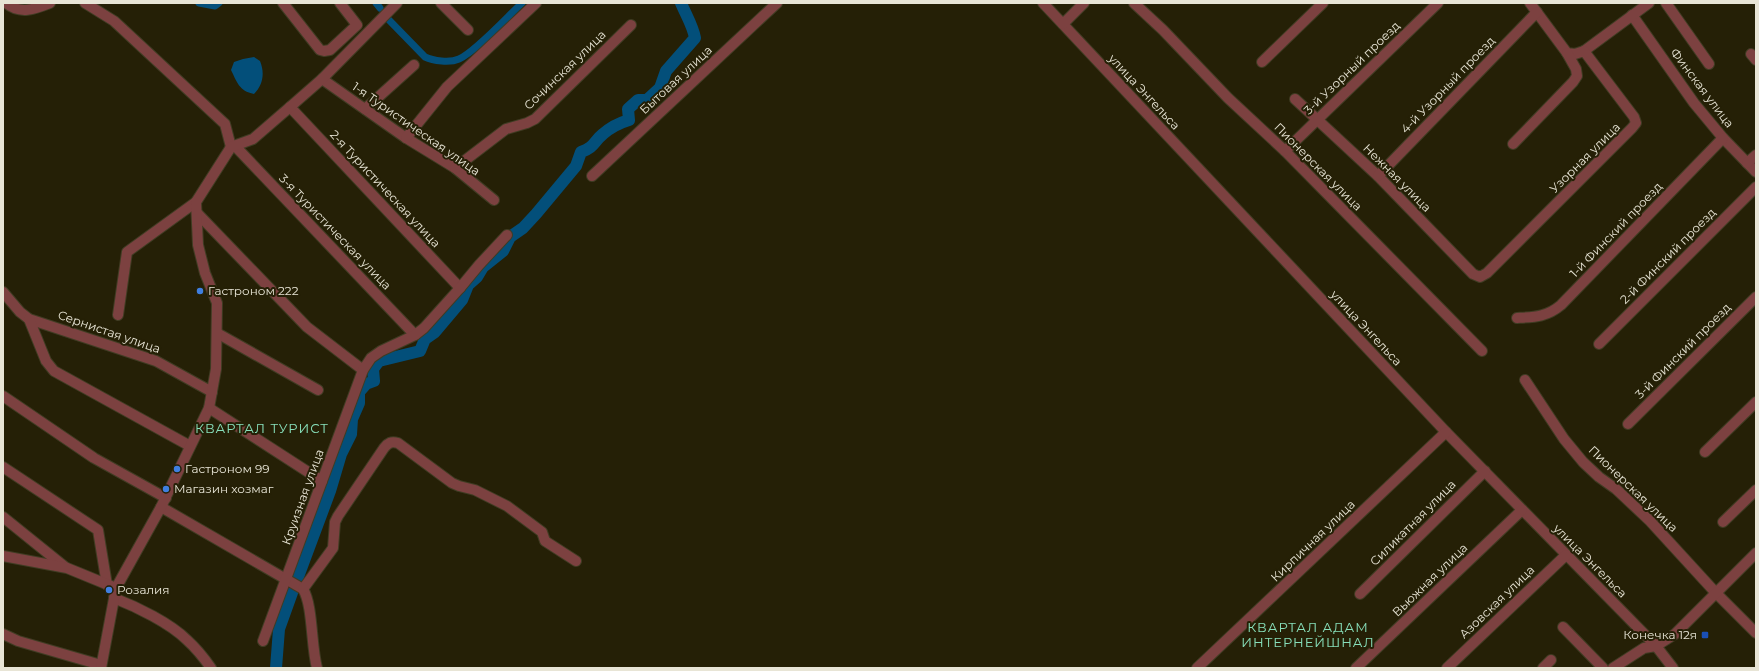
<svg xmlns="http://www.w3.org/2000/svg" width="1759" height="671" font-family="Montserrat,sans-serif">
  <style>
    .water { fill: #034f7a }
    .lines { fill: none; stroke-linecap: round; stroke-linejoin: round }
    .canal { stroke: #034f7a; stroke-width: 7 }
    .river { stroke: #034f7a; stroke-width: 12 }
    .minor-casing { stroke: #403c23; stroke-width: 12 }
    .minor { stroke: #7c4140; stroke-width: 10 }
    .shop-dot { fill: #3f7fe0; stroke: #252006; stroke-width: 1.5 }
    .transit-dot { fill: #1a4fb4; stroke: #252006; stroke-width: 1.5 }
    .labels { text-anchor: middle; stroke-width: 4; stroke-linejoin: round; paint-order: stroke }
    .street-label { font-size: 12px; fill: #e8e5d6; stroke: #252006 }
    .poi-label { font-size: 12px; fill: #e8e5d6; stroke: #252006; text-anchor: start }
    .neighbourhood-label { font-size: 13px; letter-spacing: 1px; fill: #88e0bb; stroke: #252006 }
  </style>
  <rect width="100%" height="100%" fill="#252006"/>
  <path class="water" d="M254,57L260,61C265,73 263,85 254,94C239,91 237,82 231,70L234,62L243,59Z"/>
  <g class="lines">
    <g class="canal">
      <polyline points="199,3 215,6 219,3"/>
      <polyline points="376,3 380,8"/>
      <path d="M389,20L425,57C433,61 450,63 459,59C475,52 507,17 522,3"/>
    </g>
    <g class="river">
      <path d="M298,577L330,491L341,454L351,434L352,419L359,403V392L366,384L374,381L373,369L379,361L420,351L425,339L435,332L462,300L468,285L477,277L483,267L503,251L510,237L523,228L536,214L576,166L581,152C595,147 593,142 603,134C611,127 619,123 629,120L628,109L638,100H647L660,88L666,71L695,38C693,26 686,15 681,3"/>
      <polyline points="276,668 279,629 293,590"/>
    </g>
    <g class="minor-casing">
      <g id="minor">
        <path d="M6,3C20,15 35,9 50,3"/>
        <polyline points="85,3 114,21 225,124 231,147"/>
        <polyline points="283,3 320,50 324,51 330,50 357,25 340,3"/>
        <polyline points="441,3 468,30"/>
        <polyline points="1043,3 1446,432 1656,646 1673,668"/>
        <polyline points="1134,3 1163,30 1228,98 1285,151 1482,351"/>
        <polyline points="1666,3 1709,64"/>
        <polyline points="1632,15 1694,103 1723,138 1756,172"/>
        <polyline points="1063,24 1084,3"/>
        <polyline points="1584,51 1649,3"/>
        <polyline points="1751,54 1756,60"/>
        <polyline points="1262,62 1323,3"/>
        <polyline points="322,79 406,138 455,168 494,200"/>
        <polyline points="1295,99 1378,176 1473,274 1480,277 1487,273 1632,128 1636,123 1634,117 1584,51 1575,54 1567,53 1530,3"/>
        <polyline points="290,107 460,288"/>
        <polyline points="365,109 414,65"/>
        <polyline points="406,138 447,87 536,3"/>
        <polyline points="1513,144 1573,82 1577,76 1576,69 1567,53"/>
        <polyline points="236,147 415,335"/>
        <polyline points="1285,151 1438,3"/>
        <polyline points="1747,163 1756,155"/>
        <polyline points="455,168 506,129 527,123 535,119 631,25"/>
        <polyline points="592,176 777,3"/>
        <polyline points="1378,176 1537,12"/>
        <polyline points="197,213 307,327 363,370"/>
        <polyline points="3,292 20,312 29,319 156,361 212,392"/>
        <polyline points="118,315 127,252 196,202"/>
        <path d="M1517,318C1534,317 1547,317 1561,305L1723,138"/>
        <polyline points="29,319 46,361 54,371 190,446"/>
        <polyline points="217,333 318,390"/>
        <polyline points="1599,344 1756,187"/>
        <polyline points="1525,380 1564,439 1583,462 1599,477 1616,489 1650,521 1715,592 1756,633"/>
        <polyline points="3,396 94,458 166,498"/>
        <polyline points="209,408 322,481"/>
        <polyline points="1628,424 1756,297"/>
        <polyline points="1705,452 1756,402"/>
        <polyline points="3,467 98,530 107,585"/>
        <path d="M161,507L303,589C313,605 311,646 317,668"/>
        <polyline points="3,517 65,567"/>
        <polyline points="1723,522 1756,490"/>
        <polyline points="3,556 67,568 111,586"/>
        <path d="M303,589L333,548L335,522L338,516L384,448C388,443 391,441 398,443L452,483L459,486L475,490L507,506L542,532L545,541L576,561"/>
        <polyline points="1360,594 1485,471"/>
        <path d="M114,598C137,607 170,623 187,640C196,648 204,658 211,668"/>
        <polyline points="1563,627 1603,668"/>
        <polyline points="3,634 18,641 101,665"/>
        <polyline points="263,641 363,370 371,358 381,351 415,335 424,328 460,288 479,265 507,235"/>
        <polyline points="101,668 116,588 161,507 209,408 216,369 217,303 205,273 198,245 196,202 231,147 253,139 290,107 322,79 397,3"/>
        <polyline points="1197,668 1446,432"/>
        <polyline points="1356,668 1522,510"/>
        <polyline points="1447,668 1566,555"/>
        <polyline points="1543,668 1551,660"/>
        <polyline points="1613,668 1644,648 1656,646 1675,634 1756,553"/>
      </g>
    </g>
    <use href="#minor" class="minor"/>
  </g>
  <g class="shop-dot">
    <circle cx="200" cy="291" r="4"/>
    <circle cx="177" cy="469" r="4"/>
    <circle cx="166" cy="489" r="4"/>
    <circle cx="109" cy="590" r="4"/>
  </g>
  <rect class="transit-dot" x="1701" y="631" width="8" height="8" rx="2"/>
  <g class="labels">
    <g class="street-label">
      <text transform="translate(1352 68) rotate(-44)" y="4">3-й Узорный проезд</text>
      <text transform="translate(565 70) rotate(-44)" y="4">Сочинская улица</text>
      <text transform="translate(676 80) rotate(-43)" y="4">Бытовая улица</text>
      <text transform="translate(1448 85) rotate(-46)" y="4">4-й Узорный проезд</text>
      <text transform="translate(1702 88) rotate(53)" y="4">Финская улица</text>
      <text transform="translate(1144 92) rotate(47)" y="4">улица Энгельса</text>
      <text transform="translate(416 129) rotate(35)" y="4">1-я Туристическая улица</text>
      <text transform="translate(1585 158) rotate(-45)" y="4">Узорная улица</text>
      <text transform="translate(1318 167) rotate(45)" y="4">Пионерская улица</text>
      <text transform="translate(1397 178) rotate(45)" y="4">Нежная улица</text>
      <text transform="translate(385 189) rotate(47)" y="4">2-я Туристическая улица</text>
      <text transform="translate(1616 230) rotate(-46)" y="4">1-й Финский проезд</text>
      <text transform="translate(335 232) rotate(46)" y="4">3-я Туристическая улица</text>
      <text transform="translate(1668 256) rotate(-45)" y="4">2-й Финский проезд</text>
      <text transform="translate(1366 328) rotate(47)" y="4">улица Энгельса</text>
      <text transform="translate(109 332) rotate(19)" y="4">Сернистая улица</text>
      <text transform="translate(1683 351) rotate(-45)" y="4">3-й Финский проезд</text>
      <text transform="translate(1633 489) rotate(44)" y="4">Пионерская улица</text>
      <text transform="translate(303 497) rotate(-70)" y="4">Круизная улица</text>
      <text transform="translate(1413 523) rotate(-45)" y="4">Силикатная улица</text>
      <text transform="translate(1313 541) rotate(-44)" y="4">Кирпичная улица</text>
      <text transform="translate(1590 561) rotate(45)" y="4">улица Энгельса</text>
      <text transform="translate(1430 580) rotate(-44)" y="4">Вьюжная улица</text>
      <text transform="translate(1497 602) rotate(-44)" y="4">Азовская улица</text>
    </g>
    <g class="poi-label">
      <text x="208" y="295">Гастроном 222</text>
      <text x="185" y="473">Гастроном 99</text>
      <text x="174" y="493">Магазин хозмаг</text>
      <text x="117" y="594">Розалия</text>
      <text x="1697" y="639" text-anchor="end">Конечка 12я</text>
    </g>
    <g class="neighbourhood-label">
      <text x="262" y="433">КВАРТАЛ ТУРИСТ</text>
      <text x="1308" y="632">КВАРТАЛ АДАМ<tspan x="1308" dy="15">ИНТЕРНЕЙШНАЛ</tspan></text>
    </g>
  </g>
  <rect width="1759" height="671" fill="none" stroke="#e8e5d6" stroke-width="8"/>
</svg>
